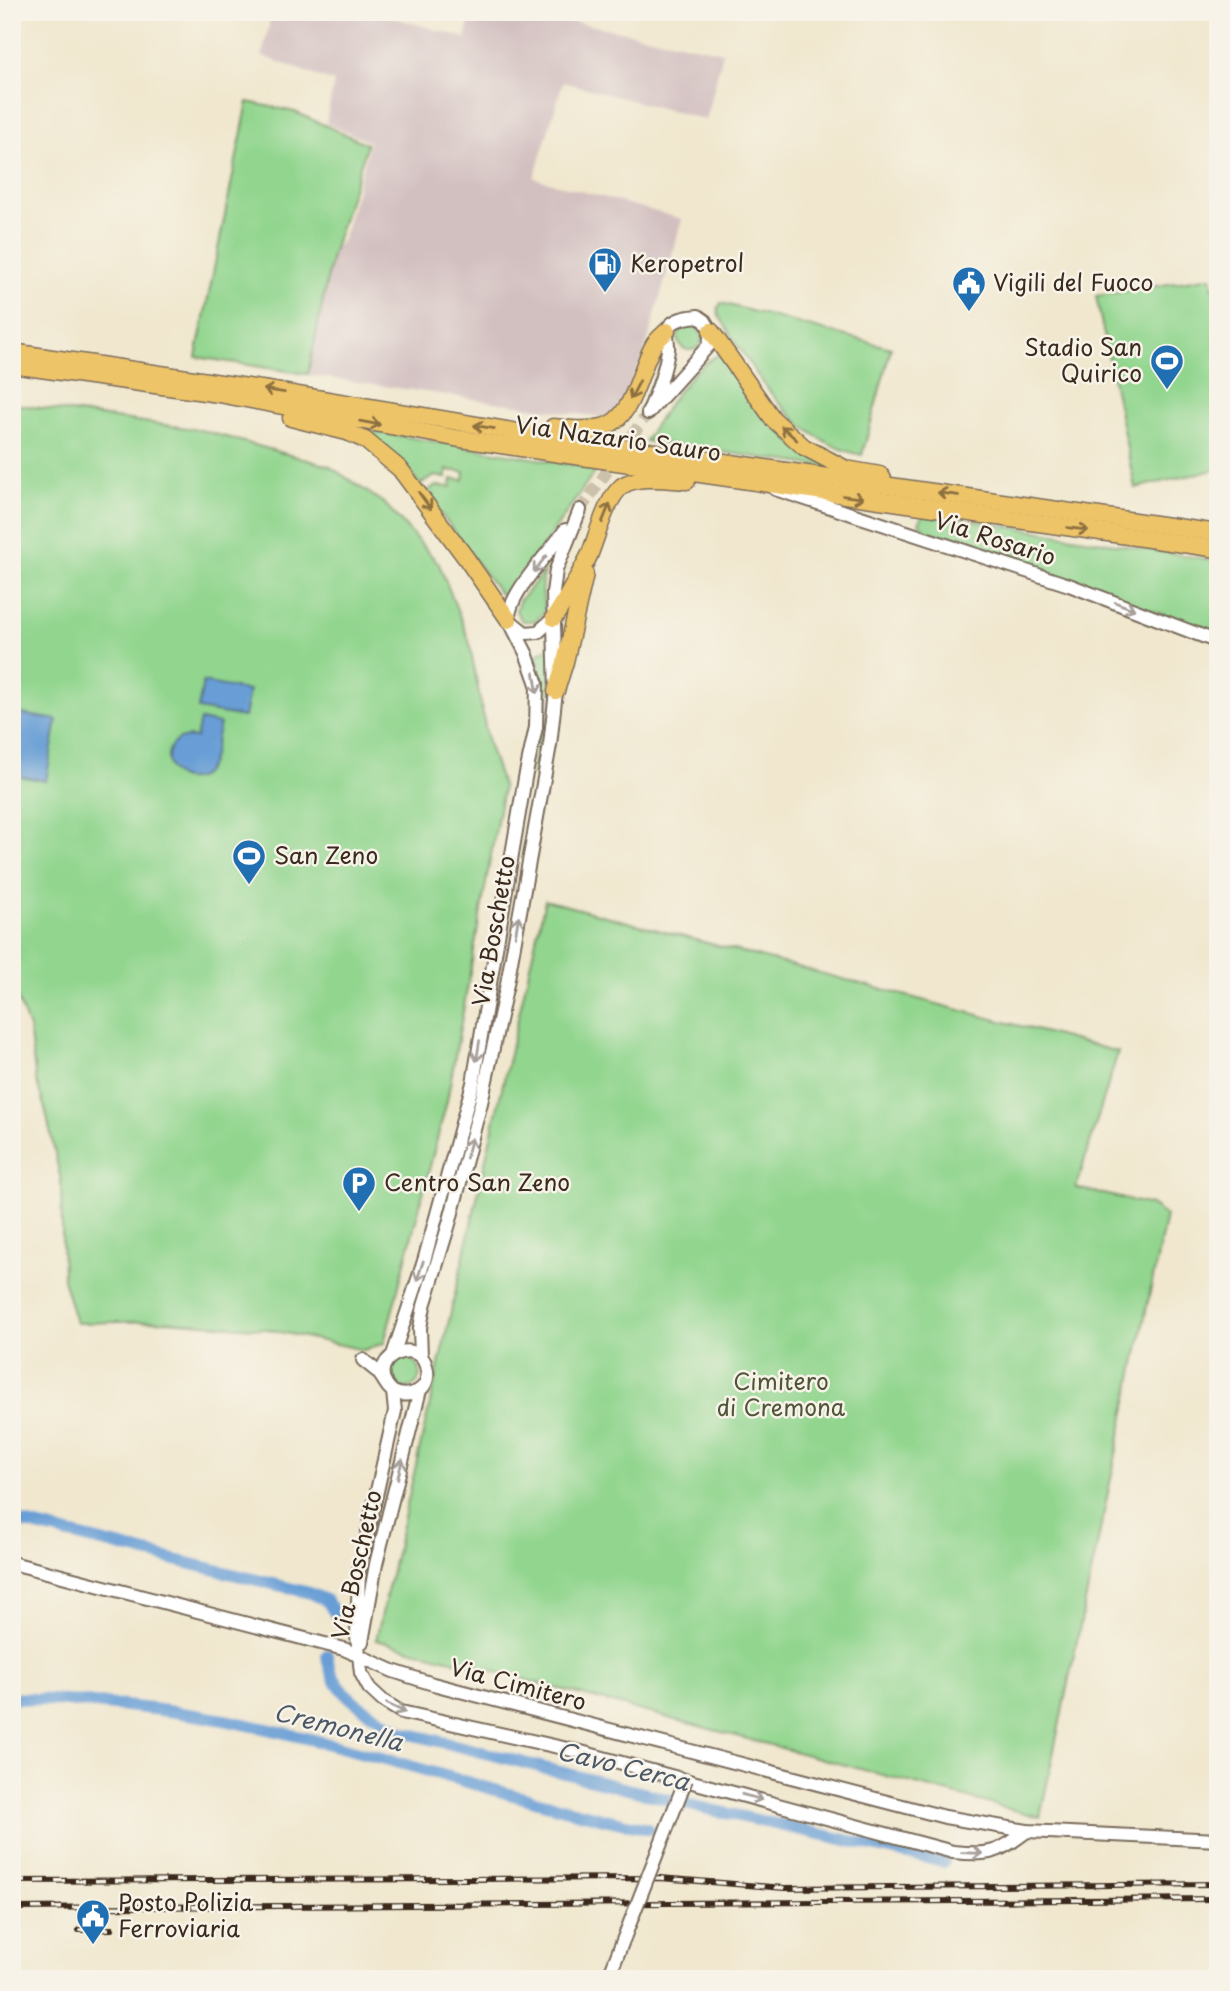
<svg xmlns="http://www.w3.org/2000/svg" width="1230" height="1991" font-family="'Playpen Sans',sans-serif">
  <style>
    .industrial { fill: #d2bfc0 }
    .green { fill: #91d58e; stroke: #668056; stroke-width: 2 }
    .water { fill: #689ed5; stroke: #52647a; stroke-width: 2 }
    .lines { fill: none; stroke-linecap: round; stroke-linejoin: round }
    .canal { stroke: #689ed5; stroke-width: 12 }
    .tertiary-tunnel { stroke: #ccc1ab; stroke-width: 12; stroke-dasharray: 12 6; stroke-linecap: butt }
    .tertiary-casing { stroke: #7a6c5c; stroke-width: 16 }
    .trunk-casing { stroke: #7a6c5c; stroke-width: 19 }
    .tertiary { stroke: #fff; stroke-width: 12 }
    .trunk { stroke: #eec469; stroke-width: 16 }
    .rail-casing { stroke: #3b2a1e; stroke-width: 6 }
    .rail { stroke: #f7f3e8; stroke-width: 3.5; stroke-dasharray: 10; stroke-linecap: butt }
    .tertiary-bridge-casing { stroke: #7a6c5c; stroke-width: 16; stroke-linecap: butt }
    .tertiary-bridge { stroke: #fff; stroke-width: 12 }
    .oneway { stroke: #8c6f40 }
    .oneway2 { stroke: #a79f9a }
    .labels { text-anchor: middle; stroke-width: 5; stroke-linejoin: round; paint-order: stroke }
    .poi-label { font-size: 23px; fill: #3b2a1e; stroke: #f7f3e8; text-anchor: start }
    .street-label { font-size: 23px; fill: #3b2a1e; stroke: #f7f3e8 }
    .park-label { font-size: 23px; fill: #50553a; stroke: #f7f3e8 }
    .water-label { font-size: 24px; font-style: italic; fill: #4d5867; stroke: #f7f3e8 }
  </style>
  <rect width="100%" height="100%" fill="#f7f3e8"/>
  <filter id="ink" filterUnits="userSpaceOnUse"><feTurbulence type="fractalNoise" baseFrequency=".0143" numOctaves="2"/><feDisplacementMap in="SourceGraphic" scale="14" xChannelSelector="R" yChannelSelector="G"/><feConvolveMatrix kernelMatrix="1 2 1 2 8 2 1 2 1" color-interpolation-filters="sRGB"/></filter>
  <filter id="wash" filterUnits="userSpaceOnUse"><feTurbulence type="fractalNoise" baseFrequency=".00686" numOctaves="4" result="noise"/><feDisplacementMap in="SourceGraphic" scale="28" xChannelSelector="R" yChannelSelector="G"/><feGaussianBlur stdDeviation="1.57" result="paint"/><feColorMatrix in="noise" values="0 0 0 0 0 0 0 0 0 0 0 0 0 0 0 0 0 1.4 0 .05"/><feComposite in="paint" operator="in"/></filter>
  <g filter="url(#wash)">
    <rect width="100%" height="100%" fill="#f0e7ce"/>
    <polygon class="industrial" points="272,12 373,12 465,38 472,12 525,12 723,52 706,120 563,82 534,178 682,219 644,354 620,408 606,418 308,375 334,249 343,240 370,142 326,123 334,82 262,56"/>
    <g class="green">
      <polygon points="248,102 295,112 367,144 332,255 308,374 196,357"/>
      <polygon points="1211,277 1218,313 1218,469 1135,488 1096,296"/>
      <path d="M721,303L891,348L862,455C792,441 755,372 719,316L718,308Z"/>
      <circle cx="690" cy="338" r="12"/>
      <path d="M720,354L737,380L834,468L645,441C663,412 689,369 720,354Z"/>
      <polygon points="12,404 201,430 329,466 385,504 439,564 469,640 488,743 503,788 447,1101 384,1343 364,1350 267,1329 165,1321 76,1323 63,1279 61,1181 46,1112 36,1080 29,1028 12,984"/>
      <path d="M354,429H359L597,469L510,593L500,594L425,492L436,486L451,487L452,479L464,480L465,472L447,470L446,478L435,476L420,484C401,459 382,442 354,429Z"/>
      <polygon points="923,515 969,520 1218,561 1218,634 926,531 919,523"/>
      <polygon points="544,572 542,590 545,611 535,621 522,621 516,611 519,601"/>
      <path d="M551,647V682L539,776L531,774C540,734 549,696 536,655Z"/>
      <polygon points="545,900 1118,1052 1076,1188 1151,1205 1166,1216 1040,1817 376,1640"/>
      <circle cx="405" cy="1373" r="15"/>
    </g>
    <g class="water">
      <polygon points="203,682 249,691 244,717 198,709"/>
      <polygon points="16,713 57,720 46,781 12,775 12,737"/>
      <path d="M200,720L220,724C216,738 215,755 209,767C205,774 199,779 191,779C159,782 160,730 196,738Z"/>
    </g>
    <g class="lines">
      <g class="canal">
        <polyline points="12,1520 310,1593 327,1601 336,1615"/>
        <path d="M327,1655C330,1694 373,1715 403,1732L690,1805L944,1862"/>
        <path d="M12,1698C83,1701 154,1707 224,1720C368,1748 505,1798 648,1829"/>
      </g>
    </g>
  </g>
  <g filter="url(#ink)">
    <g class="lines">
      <polyline class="tertiary-tunnel" points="580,510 648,413"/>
      <g class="tertiary-casing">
        <g id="tertiary">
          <path d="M698,316L705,321L711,331L709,345L648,413C657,392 665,372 668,350C669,343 665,333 668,328C674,318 689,317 698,316Z"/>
          <polyline points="775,489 1069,585 1218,642"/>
          <path d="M554,618L538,632L525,633L509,620C507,594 550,553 565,530"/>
          <polyline points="393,1355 424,1261 473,1083 525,778 536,727 537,684 526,653 509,620"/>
          <polyline points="421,1357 420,1328 424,1306 449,1224 481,1103 507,984 550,745 556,691 553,593 556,570 580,510"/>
          <polyline points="363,1360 378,1372 385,1382"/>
          <path d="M393,1392C409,1399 430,1391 427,1371C422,1330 358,1361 393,1392L395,1411L359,1571L357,1636L361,1673L369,1688L383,1701L401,1712L581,1752L953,1852C990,1856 998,1853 1027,1831"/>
          <polyline points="12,1563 344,1649 393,1671 433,1684 945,1817 1027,1831 1218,1840"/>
          <polyline points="362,1642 376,1564 420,1390"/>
        </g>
      </g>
      <g class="trunk-casing">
        <g id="trunk">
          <polyline points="711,331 773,419 804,447 846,469 880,475 883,479"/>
          <polyline points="12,352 268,390 530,434 1218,533"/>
          <polyline points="12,365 219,394 455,438 547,452 1218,549"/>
          <polyline points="291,418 347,432 365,440 400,469 466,558 509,620"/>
          <path d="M553,427C569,429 586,431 602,427C635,420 639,366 655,343C658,339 663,335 667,331"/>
          <path d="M554,618C567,598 578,577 589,556C597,537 606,499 622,486C637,475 669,480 687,481"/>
          <polyline points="556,691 565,662 585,574"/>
        </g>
      </g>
      <use href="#tertiary" class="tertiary"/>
      <use href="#trunk" class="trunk"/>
      <g class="rail-casing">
        <g id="rail">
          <polyline points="15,1881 660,1878 784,1888 1218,1884"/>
          <polyline points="12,1908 1218,1899"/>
          <polyline points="79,1930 112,1929"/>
        </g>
      </g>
      <use href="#rail" class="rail"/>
      <g class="tertiary-bridge-casing">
        <polyline id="tertiary-bridge" points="608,1979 686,1779"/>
      </g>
      <use href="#tertiary-bridge" class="tertiary-bridge"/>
    </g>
    <defs><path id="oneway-shaft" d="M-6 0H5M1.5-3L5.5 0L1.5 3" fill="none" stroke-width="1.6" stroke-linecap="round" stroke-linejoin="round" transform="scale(1.75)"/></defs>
    <g class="oneway">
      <use href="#oneway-shaft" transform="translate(635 390) rotate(117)"/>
      <use href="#oneway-shaft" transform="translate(274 391) rotate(-171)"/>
      <use href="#oneway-shaft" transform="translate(370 423) rotate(10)"/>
      <use href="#oneway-shaft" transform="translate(484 427) rotate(-171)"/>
      <use href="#oneway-shaft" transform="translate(789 433) rotate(-138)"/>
      <use href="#oneway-shaft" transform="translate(948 494) rotate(-172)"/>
      <use href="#oneway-shaft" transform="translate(853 497) rotate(8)"/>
      <use href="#oneway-shaft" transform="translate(425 501) rotate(54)"/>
      <use href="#oneway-shaft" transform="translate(606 513) rotate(-68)"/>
      <use href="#oneway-shaft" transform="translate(1078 529) rotate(8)"/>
    </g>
    <g class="oneway2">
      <use href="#oneway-shaft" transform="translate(540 564) rotate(128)"/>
      <use href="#oneway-shaft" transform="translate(1125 606) rotate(21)"/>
      <use href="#oneway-shaft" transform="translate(536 683) rotate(81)"/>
      <use href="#oneway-shaft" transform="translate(517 926) rotate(-80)"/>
      <use href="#oneway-shaft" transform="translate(478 1051) rotate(99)"/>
      <use href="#oneway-shaft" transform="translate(469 1148) rotate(-75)"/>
      <use href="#oneway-shaft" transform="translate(420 1271) rotate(108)"/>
      <use href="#oneway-shaft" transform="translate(400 1469) rotate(-76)"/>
      <use href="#oneway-shaft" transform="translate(396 1708) rotate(26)"/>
      <use href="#oneway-shaft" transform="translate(752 1797) rotate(15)"/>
      <use href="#oneway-shaft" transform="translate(972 1853) rotate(2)"/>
    </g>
  </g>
  <defs>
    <g id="fuel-pin" transform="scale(1.75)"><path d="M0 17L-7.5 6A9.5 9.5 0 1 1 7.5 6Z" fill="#1f6fb2" stroke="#f7f3e8"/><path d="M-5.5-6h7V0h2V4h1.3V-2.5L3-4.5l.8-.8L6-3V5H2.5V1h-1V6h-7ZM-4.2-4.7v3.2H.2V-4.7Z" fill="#fff"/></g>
    <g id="civic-pin" transform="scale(1.75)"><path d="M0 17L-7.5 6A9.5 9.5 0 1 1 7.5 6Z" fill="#1f6fb2" stroke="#f7f3e8"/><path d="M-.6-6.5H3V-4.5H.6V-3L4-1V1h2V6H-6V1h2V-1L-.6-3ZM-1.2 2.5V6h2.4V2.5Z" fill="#fff"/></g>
    <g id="stadium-pin" transform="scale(1.75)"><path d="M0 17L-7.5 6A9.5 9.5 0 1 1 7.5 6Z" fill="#1f6fb2" stroke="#f7f3e8"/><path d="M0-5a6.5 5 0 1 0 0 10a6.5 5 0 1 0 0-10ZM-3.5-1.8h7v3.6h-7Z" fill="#fff"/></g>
    <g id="parking-pin" transform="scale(1.75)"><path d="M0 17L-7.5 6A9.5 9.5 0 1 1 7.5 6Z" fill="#1f6fb2" stroke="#f7f3e8"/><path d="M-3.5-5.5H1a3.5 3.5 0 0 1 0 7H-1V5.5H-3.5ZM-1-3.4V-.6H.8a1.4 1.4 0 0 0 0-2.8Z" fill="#fff"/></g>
  </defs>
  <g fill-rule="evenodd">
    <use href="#fuel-pin" x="605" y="264"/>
    <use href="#civic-pin" x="969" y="283"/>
    <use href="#stadium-pin" x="1167" y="361"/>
    <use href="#stadium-pin" x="249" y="856"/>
    <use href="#parking-pin" x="359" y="1183"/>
    <use href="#civic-pin" x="93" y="1916"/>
  </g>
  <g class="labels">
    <g class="poi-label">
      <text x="630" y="272">Keropetrol</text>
      <text x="993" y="291">Vigili del Fuoco</text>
      <text x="1142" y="356" text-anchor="end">Stadio San<tspan x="1142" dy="26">Quirico</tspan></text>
      <text x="274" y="864">San Zeno</text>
      <text x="384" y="1191">Centro San Zeno</text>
      <text x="118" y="1911">Posto Polizia<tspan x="118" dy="26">Ferroviaria</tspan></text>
    </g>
    <g class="street-label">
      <text transform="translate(618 439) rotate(8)" y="8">Via Nazario Sauro</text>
      <text transform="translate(995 539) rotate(18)" y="8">Via Rosario</text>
      <text transform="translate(494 931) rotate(-80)" y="8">Via Boschetto</text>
      <text transform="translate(357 1565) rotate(-77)" y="8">Via Boschetto</text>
      <text transform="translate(518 1685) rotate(15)" y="8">Via Cimitero</text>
    </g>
    <g class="park-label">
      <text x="781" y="1390">Cimitero<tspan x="781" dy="26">di Cremona</tspan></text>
    </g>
    <g class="water-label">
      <text transform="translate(338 1728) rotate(14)" y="8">Cremonella</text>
      <text transform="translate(623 1767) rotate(14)" y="8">Cavo Cerca</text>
    </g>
  </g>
  <rect width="1230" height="1991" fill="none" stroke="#f7f3e8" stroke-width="42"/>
</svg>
